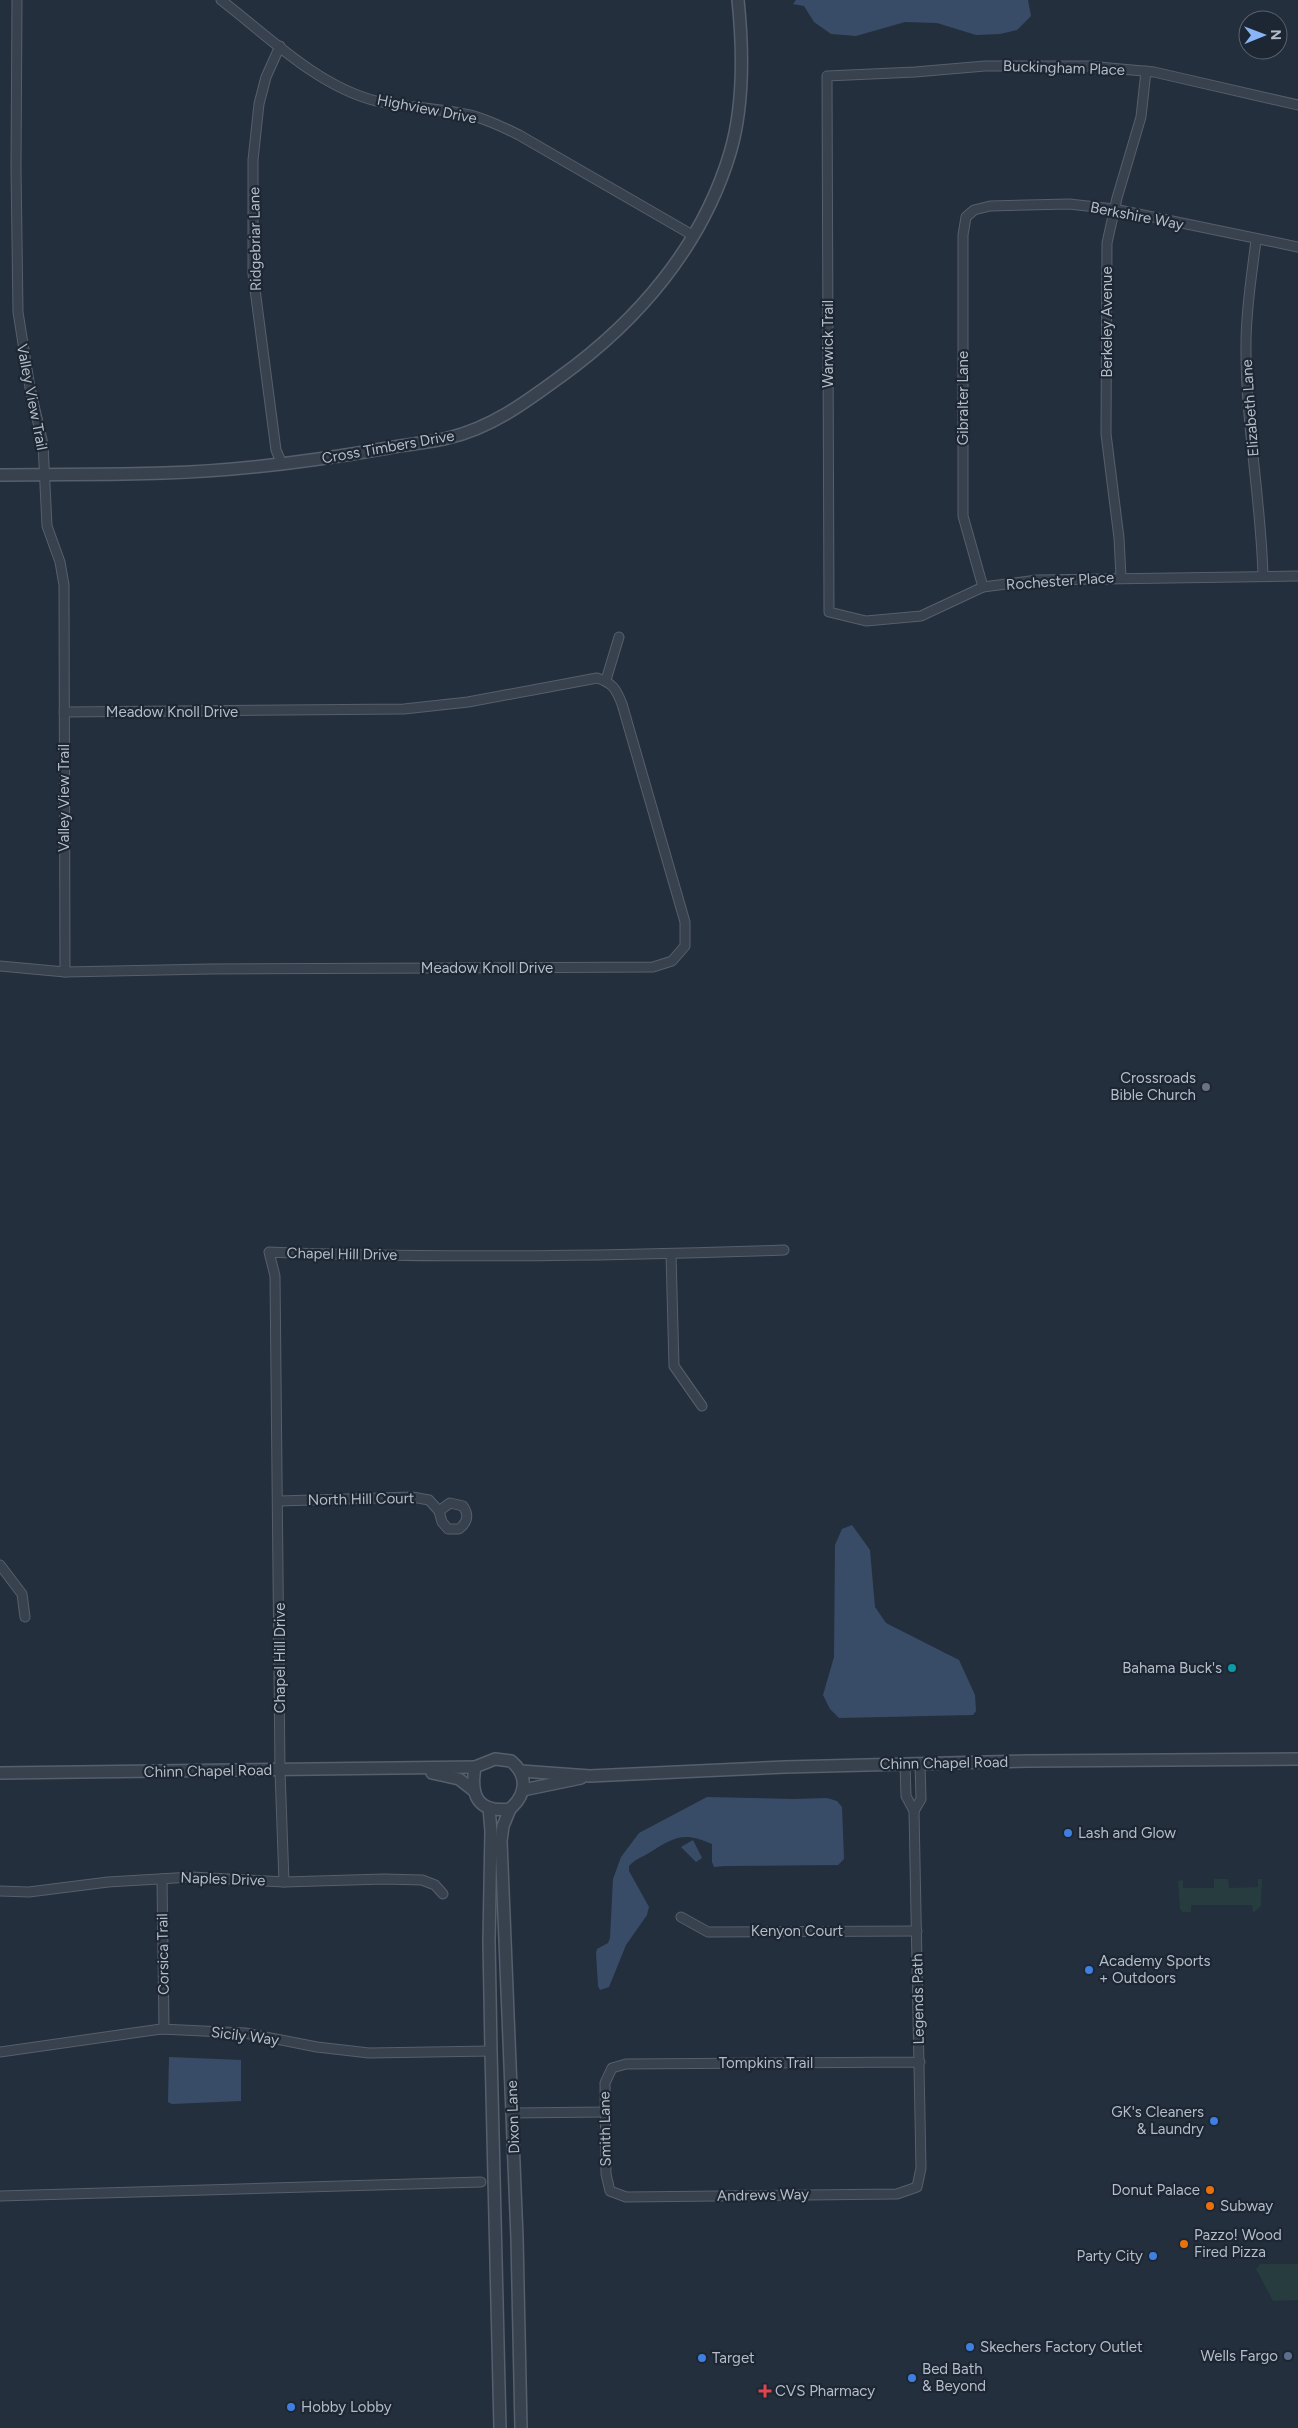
<svg xmlns="http://www.w3.org/2000/svg" width="1298" height="2428" font-family="Figtree,sans-serif">
  <style>
    .green { fill: #263c3f }
    .water { fill: #394c67 }
    .lines { fill: none; stroke-linecap: round; stroke-linejoin: round }
    .minor-casing { stroke: #565f6c; stroke-width: 11 }
    .tertiary-casing { stroke: #565f6c; stroke-width: 14 }
    .minor { stroke: #38414e; stroke-width: 9 }
    .tertiary { stroke: #38414e; stroke-width: 11 }
    .worship-dot { fill: #6b7280; stroke: #1d2633; stroke-width: 2 }
    .culture-dot { fill: #0f9aa8; stroke: #1d2633; stroke-width: 2 }
    .shop-dot { fill: #3f7fe0; stroke: #1d2633; stroke-width: 2 }
    .food-dot { fill: #e8710a; stroke: #1d2633; stroke-width: 2 }
    .service-dot { fill: #5c6f8a; stroke: #1d2633; stroke-width: 2 }
    .health-dot { fill: #e0444e; stroke: #1d2633; stroke-width: 2 }
    .labels { text-anchor: middle; stroke-width: 4.5; stroke-linejoin: round; paint-order: stroke }
    .street-label { font-size: 15px; fill: #b4bcc9; stroke: #1d2633 }
    .poi-label { font-size: 15px; fill: #b4bcc9; stroke: #1d2633; text-anchor: start }
  </style>
  <rect width="100%" height="100%" fill="#242f3e"/>
  <g class="green">
    <polygon points="1214,1879 1228,1879 1229,1888 1258,1887 1258,1879 1262,1879 1261,1906 1253,1913 1252,1905 1191,1905 1191,1912 1183,1912 1180,1909 1178,1881 1183,1880 1183,1888 1214,1888"/>
    <polygon points="1260,2264 1298,2264 1298,2300 1273,2301 1256,2269"/>
  </g>
  <g class="water">
    <polygon points="796,0 1028,0 1031,16 1017,30 1000,34 976,35 937,23 905,22 856,36 831,34 814,22 804,6 793,4"/>
    <polygon points="852,1525 870,1550 875,1607 886,1623 959,1660 975,1695 976,1711 973,1715 839,1718 830,1709 823,1695 834,1657 835,1545 842,1529"/>
    <path d="M707,1797L793,1799L827,1798L837,1801L842,1807L844,1859L838,1865L724,1866L714,1867L712,1862V1844C684,1831 674,1837 649,1853C642,1857 634,1860 629,1866V1871L649,1907L647,1915L626,1945L609,1987L600,1990L598,1986L596,1953L597,1949L608,1943L610,1938L613,1879L621,1857L639,1833Z"/>
    <polygon points="693,1840 702,1858 696,1862 681,1847"/>
    <polygon points="169,2057 241,2060 241,2101 172,2104 168,2102"/>
  </g>
  <g class="lines">
    <g class="minor-casing">
      <g id="minor">
        <polyline points="17,0 16,168 18,312 30,388 43,444 47,526 60,562 64,585 65,972"/>
        <path d="M221,0C268,36 317,86 376,101C408,108 442,108 474,116C490,121 505,128 519,135L694,236"/>
        <polyline points="280,46 266,77 259,104 253,160 253,274 276,450 282,464"/>
        <polyline points="1298,105 1154,72 1088,66 985,66 915,72 827,76 829,612 866,621 921,616 983,587 1037,580 1298,576"/>
        <path d="M1256,240C1252,274 1246,308 1246,343C1245,421 1261,498 1263,576"/>
        <polyline points="1121,577 1119,538 1106,434 1107,243 1117,198 1141,117 1146,71"/>
        <polyline points="983,587 963,516 963,235 966,217 974,210 990,206 1069,204 1114,209 1298,247"/>
        <polyline points="606,680 619,637"/>
        <path d="M0,966L65,972L209,969L653,967L672,961L685,946V922L622,704C616,689 613,683 597,678L468,702L404,709L64,712"/>
        <polyline points="671,1254 674,1366 702,1406"/>
        <polyline points="279,1501 412,1497 429,1500 439,1511"/>
        <path d="M450,1503L463,1506C469,1515 468,1522 459,1529H448L442,1522L439,1511Z"/>
        <polyline points="0,1565 22,1594 25,1617"/>
        <polyline points="905,1764 906,1796 914,1811 921,2168 917,2187 897,2194 626,2197 610,2191 606,2174 605,2083 612,2068 626,2064 920,2062"/>
        <polyline points="914,1811 921,1799 920,1764"/>
        <polyline points="162,1879 164,2029"/>
        <path d="M284,1882L280,1771L275,1276L269,1252C440,1259 612,1256 784,1250"/>
        <polyline points="0,1891 29,1892 108,1882 192,1877 284,1882 384,1879 422,1880 435,1885 443,1894"/>
        <polyline points="681,1917 708,1932 917,1931"/>
        <polyline points="0,2052 161,2029 245,2033 317,2047 369,2053 491,2051"/>
        <polyline points="512,2113 605,2112"/>
        <polyline points="0,2196 481,2182"/>
      </g>
    </g>
    <g class="tertiary-casing">
      <g id="tertiary">
        <path d="M0,475C55,474 110,475 164,473C239,471 314,461 388,448C408,444 429,443 448,438C491,428 526,402 560,377C638,321 702,246 730,153C744,106 743,48 738,0"/>
        <path d="M495,1759L511,1761C528,1775 527,1794 510,1809C478,1813 470,1796 475,1767Z"/>
        <polyline points="521,1771 590,1776 785,1767 1029,1761 1298,1759"/>
        <polyline points="0,1773 475,1767"/>
        <polyline points="432,1773 459,1779 473,1790"/>
        <polyline points="523,1790 581,1778"/>
        <polyline points="489,1808 491,1831 489,1941 491,2051 500,2428"/>
        <polyline points="510,1809 503,1826 501,1841 517,2238 521,2428"/>
      </g>
    </g>
    <use href="#minor" class="minor"/>
    <use href="#tertiary" class="tertiary"/>
  </g>
  <circle class="worship-dot" cx="1206" cy="1087" r="5"/>
  <circle class="culture-dot" cx="1232" cy="1668" r="5"/>
  <g class="shop-dot">
    <circle cx="1068" cy="1833" r="5"/>
    <circle cx="1089" cy="1970" r="5"/>
    <circle cx="1214" cy="2121" r="5"/>
    <circle cx="1153" cy="2256" r="5"/>
    <circle cx="970" cy="2347" r="5"/>
    <circle cx="702" cy="2358" r="5"/>
    <circle cx="912" cy="2378" r="5"/>
    <circle cx="291" cy="2407" r="5"/>
  </g>
  <g class="food-dot">
    <circle cx="1210" cy="2190" r="5"/>
    <circle cx="1210" cy="2206" r="5"/>
    <circle cx="1184" cy="2244" r="5"/>
  </g>
  <circle class="service-dot" cx="1288" cy="2356" r="5"/>
  <path class="health-dot" d="M762.5 2383.5h5v5h5v5h-5v5h-5v-5h-5v-5h5z"/>
  <g class="labels">
    <g class="street-label">
      <text transform="translate(1064 68) rotate(2)" y="5">Buckingham Place</text>
      <text transform="translate(427 109) rotate(11)" y="5">Highview Drive</text>
      <text transform="translate(1137 216) rotate(11)" y="5">Berkshire Way</text>
      <text transform="translate(255 239) rotate(-91)" y="5">Ridgebriar Lane</text>
      <text transform="translate(1107 322) rotate(-90)" y="5">Berkeley Avenue</text>
      <text transform="translate(828 344) rotate(-90)" y="5">Warwick Trail</text>
      <text transform="translate(32 397) rotate(79)" y="5">Valley View Trail</text>
      <text transform="translate(963 398) rotate(-90)" y="5">Gibralter Lane</text>
      <text transform="translate(1250 408) rotate(-94)" y="5">Elizabeth Lane</text>
      <text transform="translate(388 447) rotate(-10)" y="5">Cross Timbers Drive</text>
      <text transform="translate(1060 581) rotate(-4)" y="5">Rochester Place</text>
      <text x="172" y="717">Meadow Knoll Drive</text>
      <text transform="translate(64 798) rotate(-90)" y="5">Valley View Trail</text>
      <text x="487" y="973">Meadow Knoll Drive</text>
      <text transform="translate(342 1254) rotate(1)" y="5">Chapel Hill Drive</text>
      <text transform="translate(361 1499) rotate(-1)" y="5">North Hill Court</text>
      <text transform="translate(280 1658) rotate(-90)" y="5">Chapel Hill Drive</text>
      <text transform="translate(944 1763) rotate(-1)" y="5">Chinn Chapel Road</text>
      <text transform="translate(208 1771) rotate(-1)" y="5">Chinn Chapel Road</text>
      <text transform="translate(223 1879) rotate(2)" y="5">Naples Drive</text>
      <text x="797" y="1936">Kenyon Court</text>
      <text transform="translate(163 1954) rotate(-91)" y="5">Corsica Trail</text>
      <text transform="translate(918 1999) rotate(-91)" y="5">Legends Path</text>
      <text transform="translate(245 2036) rotate(7)" y="5">Sicily Way</text>
      <text x="766" y="2068">Tompkins Trail</text>
      <text transform="translate(513 2117) rotate(-92)" y="5">Dixon Lane</text>
      <text transform="translate(605 2129) rotate(-91)" y="5">Smith Lane</text>
      <text transform="translate(763 2195) rotate(-1)" y="5">Andrews Way</text>
    </g>
    <g class="poi-label">
      <text x="1196" y="1083" text-anchor="end">Crossroads<tspan x="1196" dy="17">Bible Church</tspan></text>
      <text x="1222" y="1673" text-anchor="end">Bahama Buck's</text>
      <text x="1078" y="1838">Lash and Glow</text>
      <text x="1099" y="1966">Academy Sports<tspan x="1099" dy="17">+ Outdoors</tspan></text>
      <text x="1204" y="2117" text-anchor="end">GK's Cleaners<tspan x="1204" dy="17">&amp; Laundry</tspan></text>
      <text x="1200" y="2195" text-anchor="end">Donut Palace</text>
      <text x="1220" y="2211">Subway</text>
      <text x="1194" y="2240">Pazzo! Wood<tspan x="1194" dy="17">Fired Pizza</tspan></text>
      <text x="1143" y="2261" text-anchor="end">Party City</text>
      <text x="980" y="2352">Skechers Factory Outlet</text>
      <text x="1278" y="2361" text-anchor="end">Wells Fargo</text>
      <text x="712" y="2363">Target</text>
      <text x="922" y="2374">Bed Bath<tspan x="922" dy="17">&amp; Beyond</tspan></text>
      <text x="775" y="2396">CVS Pharmacy</text>
      <text x="301" y="2412">Hobby Lobby</text>
    </g>
  </g>
  <g transform="translate(1263 35) rotate(89)"><circle r="24" fill="#1d2633" stroke="#59626f"/>
  <path d="M0-4L9 19L0 12L-9 19Z" fill="#8ab4f8"/>
  <text y="-8" font-size="14" font-weight="bold" text-anchor="middle" fill="#b4bcc9">N</text>
  </g>
</svg>
